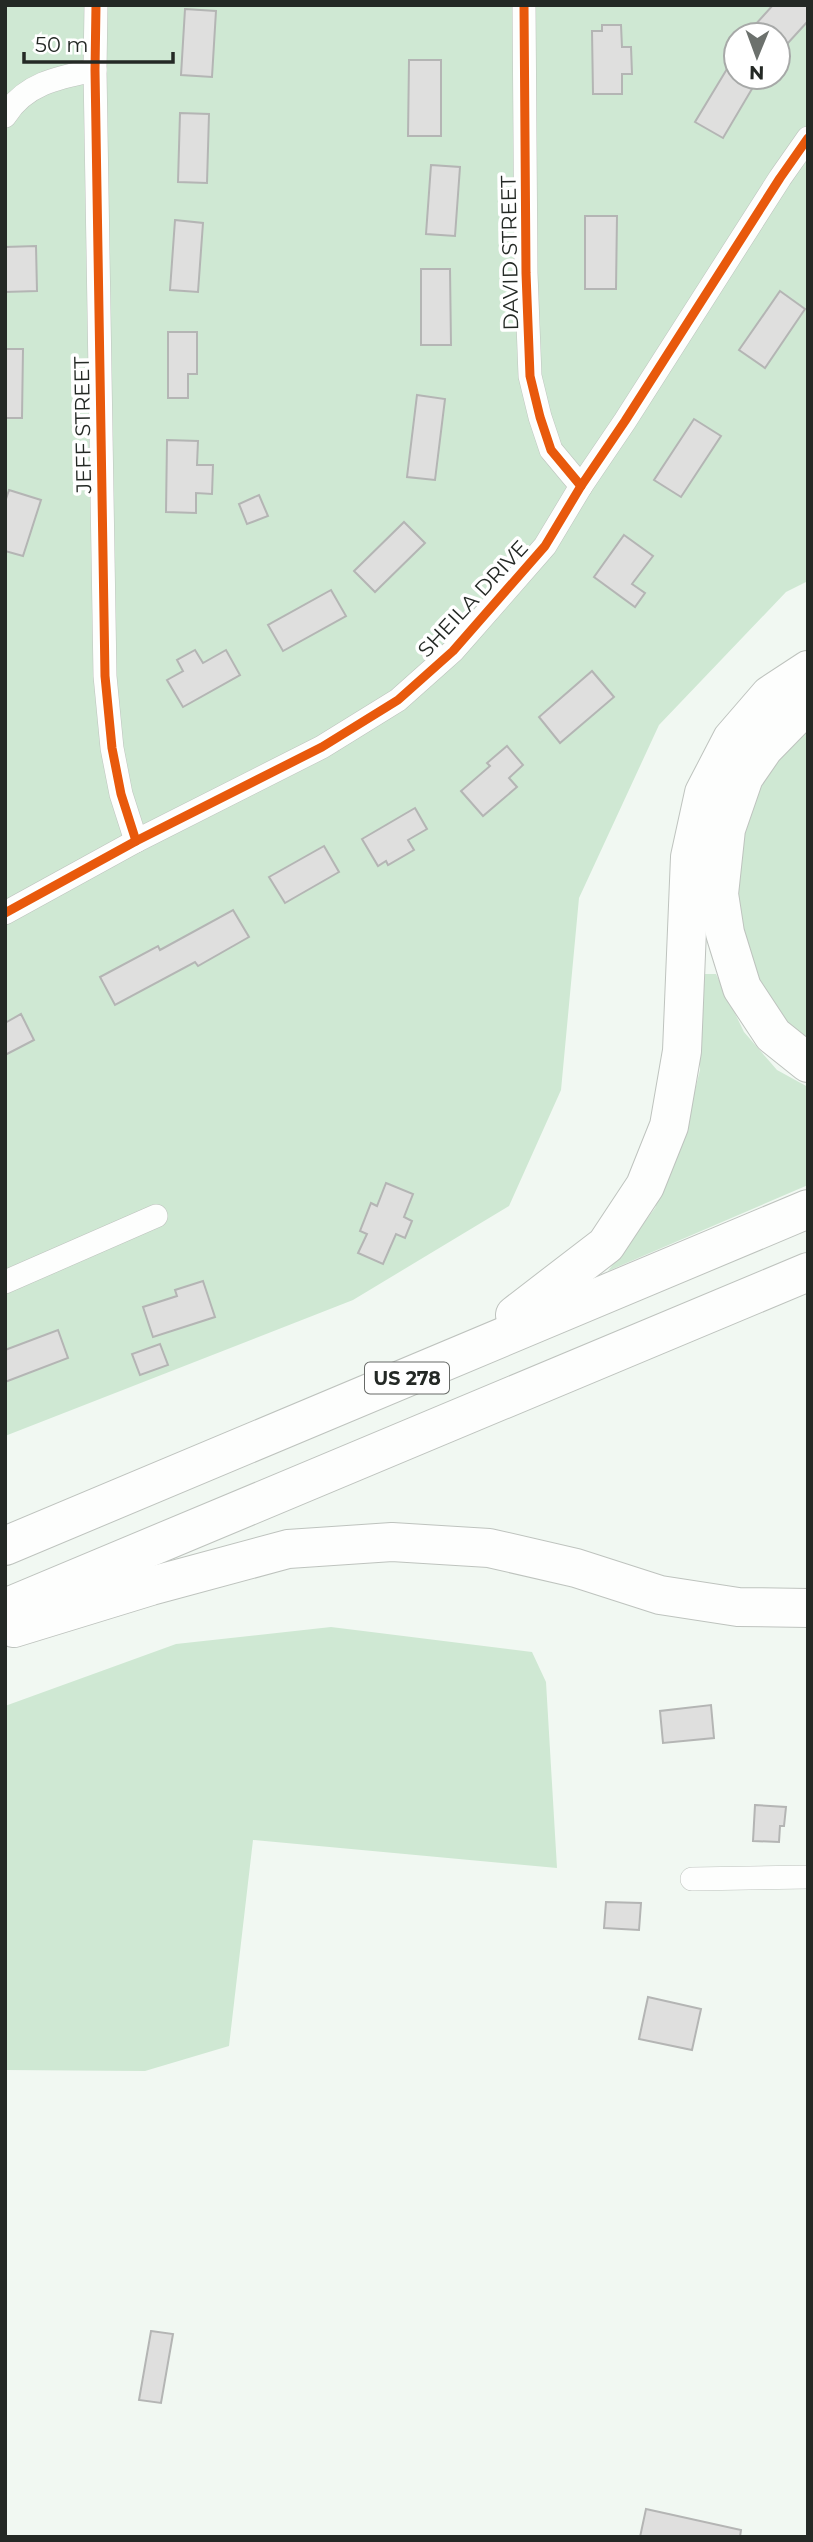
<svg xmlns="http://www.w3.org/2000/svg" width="813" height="2542" font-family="Montserrat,sans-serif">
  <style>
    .green { fill: #cfe8d3; fill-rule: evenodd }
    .building { fill: #dfdfde; stroke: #b4b5b4; stroke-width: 2 }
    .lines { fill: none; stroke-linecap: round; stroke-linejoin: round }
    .minor-casing { stroke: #bec3be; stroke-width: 24 }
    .motorway-casing { stroke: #bec3be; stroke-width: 40 }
    .minor { stroke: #fdfefd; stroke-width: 23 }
    .motorway { stroke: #fdfefd; stroke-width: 38 }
    .cycleway-casing { stroke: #fff; stroke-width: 13 }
    .cycleway { stroke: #e8590c; stroke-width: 9 }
    .labels { text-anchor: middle; stroke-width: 7; stroke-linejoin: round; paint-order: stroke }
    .shield { fill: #fff; stroke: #666966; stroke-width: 2 }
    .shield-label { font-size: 19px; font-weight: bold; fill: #242925 }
    .street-label { font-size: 21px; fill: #242925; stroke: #fff }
  </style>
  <rect width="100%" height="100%" fill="#f1f8f2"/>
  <g class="green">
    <path d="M5,5H808V581L786,592L659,725L579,898L561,1090L509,1206L353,1300L5,1436ZM736,35H778V77H736Z"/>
    <polygon points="808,723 808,1050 800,1046 737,943 732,868 748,803 785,738"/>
    <polygon points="698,974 716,974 744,1032 777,1070 808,1087 808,1185 608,1271 655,1208 685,1130 700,1070"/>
    <polygon points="331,1627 532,1652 546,1682 557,1868 253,1840 229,2046 145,2071 5,2070 5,1706 176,1644"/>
  </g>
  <g class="building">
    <polygon points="773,5 808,5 808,21 778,54 778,35 766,35 755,25"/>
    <polygon points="185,9 216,11 212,77 181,75"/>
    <polygon points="602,25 621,25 622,47 631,47 632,74 622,74 622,94 593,94 592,31 602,31"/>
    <polygon points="736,54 736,77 759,77 723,138 695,122"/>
    <polygon points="409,60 441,60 441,136 408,136"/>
    <polygon points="180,113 209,114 207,183 178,182"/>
    <polygon points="431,165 460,167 455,236 426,234"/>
    <polygon points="585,216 617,216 616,289 585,289"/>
    <polygon points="175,220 203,223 198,292 170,290"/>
    <polygon points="36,246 37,291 5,292 5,247"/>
    <polygon points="421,269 450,269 451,345 421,345"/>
    <polygon points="780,291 805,309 765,368 739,350"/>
    <polygon points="168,332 197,332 197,374 188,374 188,398 168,398"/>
    <polygon points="5,349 23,349 22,418 5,418"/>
    <polygon points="417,395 445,399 435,480 407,477"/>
    <polygon points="694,419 721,436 681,497 654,480"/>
    <polygon points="167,440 198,441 197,465 213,465 212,494 196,493 196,513 166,512"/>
    <polygon points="9,490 41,500 23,556 5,551 5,502"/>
    <polygon points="259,495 268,516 247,524 239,504"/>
    <polygon points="404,522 425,543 375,592 354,571"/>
    <polygon points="624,535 653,556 632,584 645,593 635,607 594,577"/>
    <polygon points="331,590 346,616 283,651 268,625"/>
    <polygon points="195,650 203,663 226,650 240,675 183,707 167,680 183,671 177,660"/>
    <polygon points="592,671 614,697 560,743 539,717"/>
    <polygon points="507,746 523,765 509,778 517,787 483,816 461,791 490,766 487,763"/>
    <polygon points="415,808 427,829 408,840 414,850 388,865 386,861 378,866 362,839"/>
    <polygon points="324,846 339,872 285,903 269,877"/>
    <polygon points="233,910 249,937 198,966 195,962 115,1005 100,977 158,946 160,950"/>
    <polygon points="21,1014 34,1040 5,1055 5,1023"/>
    <polygon points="386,1183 413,1194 404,1217 412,1221 405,1238 396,1234 383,1264 358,1253 367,1234 360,1231 371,1203 377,1206"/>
    <polygon points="203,1281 215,1317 153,1337 143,1307 177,1296 175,1290"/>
    <polygon points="58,1330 68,1358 5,1382 5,1350"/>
    <polygon points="160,1344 168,1365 140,1375 132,1354"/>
    <polygon points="711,1705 714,1738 663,1743 660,1711"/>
    <polygon points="755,1805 786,1807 784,1826 780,1826 779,1842 753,1841"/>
    <polygon points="606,1902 641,1903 639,1930 604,1928"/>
    <polygon points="648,1997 701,2009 692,2050 639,2039"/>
    <polygon points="151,2331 173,2334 161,2403 139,2400"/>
    <polygon points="646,2509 741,2530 740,2537 640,2537"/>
  </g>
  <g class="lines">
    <g class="minor-casing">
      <g id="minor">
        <polyline points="96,5 95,70 105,676 112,748 121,794 136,841"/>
        <polyline points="524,5 526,273 530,376 540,417 551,450 581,486"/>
        <path d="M5,116C25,83 60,77 95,70"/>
        <polyline points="5,913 136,841 322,747 398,700 453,651 545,546 581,486 625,421 780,178 808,138"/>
        <polyline points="5,1282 156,1216"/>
        <polyline points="692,1879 808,1877"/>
      </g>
    </g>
    <g class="motorway-casing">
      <g id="motorway">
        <polyline points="808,703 764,748 744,777 726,829 719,894 725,933 742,988 773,1035 808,1063"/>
        <polyline points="515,1315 606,1245 645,1186 669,1126 682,1051 690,857 704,793 732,739 770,695 808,670"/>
        <polyline points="5,1546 808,1209"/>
        <polyline points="5,1608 808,1272"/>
        <polyline points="14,1628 151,1586 288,1549 392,1542 489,1548 576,1568 660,1595 738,1607 808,1608"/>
      </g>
    </g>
    <use href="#minor" class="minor"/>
    <use href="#motorway" class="motorway"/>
    <g class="cycleway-casing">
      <g id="cycleway">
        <polyline points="96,5 95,70 105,676 112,748 121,794 136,841"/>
        <polyline points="524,5 526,273 530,376 540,417 551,450 581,486"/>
        <polyline points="5,913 136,841 322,747 398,700 453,651 545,546 581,486 625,421 780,178 808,138"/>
      </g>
    </g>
    <use href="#cycleway" class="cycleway"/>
  </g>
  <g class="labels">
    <rect class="shield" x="365" y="1362.5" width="84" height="31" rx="5"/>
    <g class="shield-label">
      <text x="407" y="1385">US 278</text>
    </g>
    <g class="street-label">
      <text transform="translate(510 253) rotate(-91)" y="7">DAVID STREET</text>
      <text transform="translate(83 425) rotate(-91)" y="7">JEFF STREET</text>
      <text transform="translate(473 599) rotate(-47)" y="7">SHEILA DRIVE</text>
    </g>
  </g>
  <rect width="813" height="2542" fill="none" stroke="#242925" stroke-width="14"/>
  <g transform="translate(757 56) rotate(181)"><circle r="33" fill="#ffffff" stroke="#a7a9a8" stroke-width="2"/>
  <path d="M0-5L12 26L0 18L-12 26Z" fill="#6c716d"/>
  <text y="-10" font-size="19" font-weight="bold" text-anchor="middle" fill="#242925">N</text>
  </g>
  <path d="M24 52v10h149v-10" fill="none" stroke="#242925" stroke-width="3.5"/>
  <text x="35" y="52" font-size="21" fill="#242925" stroke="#ffffff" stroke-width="5" paint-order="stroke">50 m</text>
</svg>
